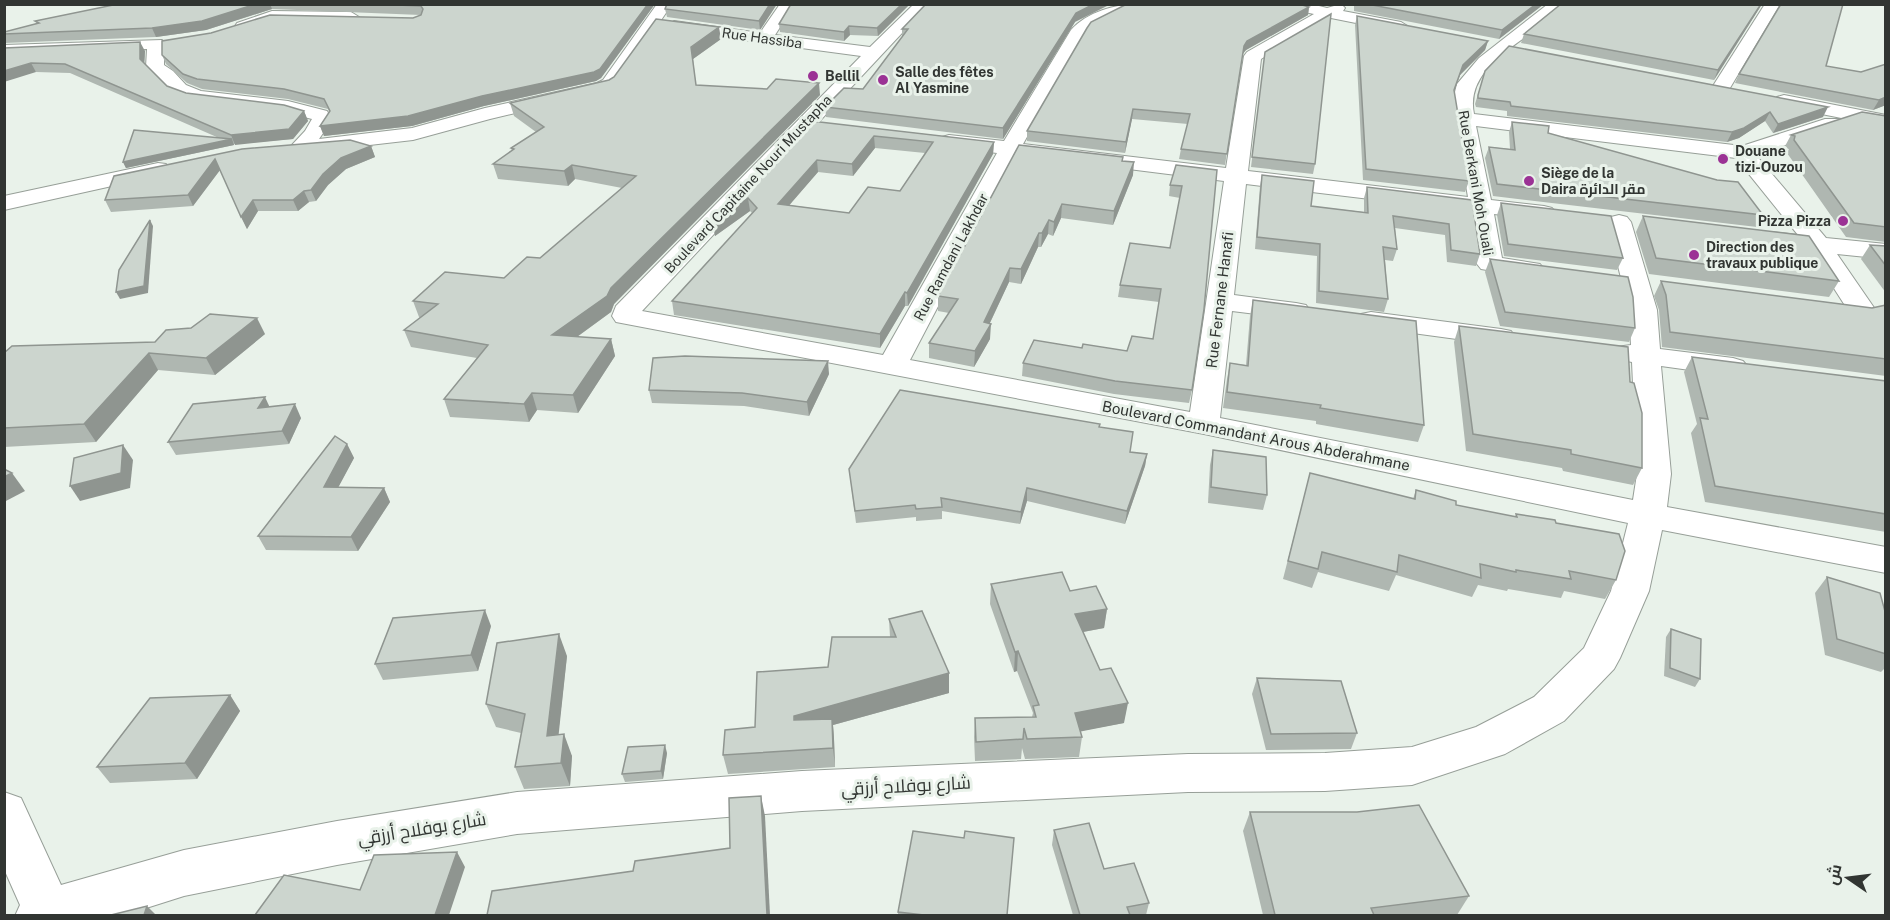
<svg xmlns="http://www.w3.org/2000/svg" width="1890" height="920" font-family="'Public Sans',Cairo,sans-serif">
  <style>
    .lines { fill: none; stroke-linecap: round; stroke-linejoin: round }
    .minor-casing { stroke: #979f98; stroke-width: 2 }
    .minor { fill: #fff; fill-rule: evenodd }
    .wall { fill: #afb7b1; fill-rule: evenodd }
    .shaded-wall { fill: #8f9590 }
    .building { fill: #ccd5ce; stroke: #8f9590; stroke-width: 1.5; fill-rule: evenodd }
    .poi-dot { fill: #9b3295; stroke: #e9f2ea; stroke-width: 2 }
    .labels { text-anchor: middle; stroke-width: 6; stroke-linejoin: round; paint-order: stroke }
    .far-street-label { font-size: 14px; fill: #313532; stroke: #e9f2ea }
    .far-poi-label { font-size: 14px; font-weight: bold; fill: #313532; stroke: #e9f2ea; text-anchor: start }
    .street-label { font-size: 15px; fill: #313532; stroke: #e9f2ea }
    .near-street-label { font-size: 18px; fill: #313532; stroke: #e9f2ea }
  </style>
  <rect width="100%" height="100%" fill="#e9f2ea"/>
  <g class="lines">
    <g class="minor-casing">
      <g id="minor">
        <polygon points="657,4 672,4 615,88 610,91 490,119 413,140 300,153 293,151 290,147 305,131 312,119 288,113 191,100 172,93 146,67 147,49 4,55 4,45 162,40 164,44 164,65 173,71 186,85 201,91 288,101 327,111 332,120 319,139 412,128 485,108 597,83 603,80"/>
        <path d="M780,4H795L775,35L870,47L914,4H931L917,17L642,311L883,355L997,153L949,147L942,145L939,141L942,137L949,135L1004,141L1071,30C1087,12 1116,4 1138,4L1089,29L1084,35L1023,144L1226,168L1244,56L1247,52L1314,14L1280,7L1278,4H1311L1327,8L1341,4L1345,8L1343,11L1401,22L1409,27L1401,32L1331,18L1261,59L1248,171L1468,197L1452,104L1457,84L1479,58L1548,4H1565C1538,38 1463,61 1474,114L1742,146L1825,119H1839L1842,123L1839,127L1756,155L1826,238L1886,244V259L1837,254L1877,312L1873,318L1863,320L1853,318L1810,251L1762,244L1759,239L1762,234L1771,232L1798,235L1736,158L1476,126L1491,200L1544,206L1552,208L1556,213L1552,218L1544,220L1494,214L1502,258L1540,264L1544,269L1540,274L1531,277L1481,269L1477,264L1470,211L1246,184L1234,295L1296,303L1306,305L1310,311L1306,317L1296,319L1232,311L1220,418L1633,500L1637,474L1632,362L1616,359L1612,353L1616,347L1631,345L1629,310L1607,222L1611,217L1619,215L1627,217L1631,222L1657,310L1660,349L1733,358L1743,361L1748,367L1743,373L1733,376L1661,366L1671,474L1667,507L1886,547V573L1662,530L1649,591L1620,658L1614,669L1564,721L1505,754L1412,785L1325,791L1188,792L802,811L517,834L337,865L184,896L121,916H15L20,905L4,869V792L21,798L61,885L184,850L337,821L517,792L802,771L1188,754L1325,753L1412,747L1476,727L1534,697L1584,648L1611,591L1628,523L1204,434L616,322L612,316L616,306L861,56L674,31L666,26L674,21L760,33ZM1017,155L1224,181L1190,412L910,360Z"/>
        <polygon points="1765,4 1780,4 1727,93 1713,93 1711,89"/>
        <polygon points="272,11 351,12 359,17 351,22 274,21 243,31 235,26 237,23"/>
        <polygon points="1784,95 1886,115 1886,127 1777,105 1775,101 1777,97"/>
        <polygon points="158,163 166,164 169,169 166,174 4,210 4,196"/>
        <polygon points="1371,312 1501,329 1511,331 1515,337 1511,343 1501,345 1361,326 1357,320 1361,314"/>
      </g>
    </g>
    <use href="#minor" class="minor"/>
  </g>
  <g class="wall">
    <polygon points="118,4 655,4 601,78 596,81 484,106 412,126 324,136 320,126 329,112 328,109 288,99 202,89 187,83 166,64 162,55 413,18 421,15 272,9 206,30 156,37 4,43 4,32 37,24 35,21"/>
    <polygon points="667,4 777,4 760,30 667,17 665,9"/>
    <polygon points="791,4 910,4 878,36 850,35 844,41 780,32 779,24"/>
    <polygon points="1354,4 1544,4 1499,39 1354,11"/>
    <polygon points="1561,4 1762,4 1714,80 1521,43 1524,34"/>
    <polygon points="1309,7 1308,15 1246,50 1242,54 1225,165 1179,159 1181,149 1188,124 1132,119 1125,153 1027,141 1027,131"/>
    <polygon points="1357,16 1488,41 1485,50 1460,75 1454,91 1469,181 1465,192 1363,180 1355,25"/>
    <polygon points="1075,22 1003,139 826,117 825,107 863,89 902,38 902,29"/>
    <polygon points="721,39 693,59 696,85 820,95 614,304 611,312 577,337 611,339 615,356 578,413 537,410 529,422 450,417 444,399 477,358 411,347 404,330 420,318 419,317 413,301 504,278 540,258 622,188 575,179 568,186 498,179 493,164 512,151 511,148 536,132 514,116 510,103 609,80"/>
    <polygon points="4,48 145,51 144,64 167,86 186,93 304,111 308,121 293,139 234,144 234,145 126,168 123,162 219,138 70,73 36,72"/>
    <polygon points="1265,52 1315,164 1313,174 1251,167"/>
    <polygon points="1886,64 1886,105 1873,110 1735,83 1739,74 1826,66 1861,72"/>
    <polygon points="1485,71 1823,117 1773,133 1765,121 1739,138 1727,142 1507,116 1507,111 1476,107 1475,104"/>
    <polygon points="1886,116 1886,242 1846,237 1787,153 1789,149 1784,148 1791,135"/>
    <path d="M811,121L994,142L993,154L908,306H905L880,348L674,315L672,301L752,213L750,211L715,236L713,224ZM875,148L925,153L900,191L849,213L789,205L818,172L853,176Z"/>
    <polygon points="1512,122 1548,133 1763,215 1757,227 1493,196 1485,158 1489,147 1510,149 1509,132"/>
    <polygon points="1019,145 1133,175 1113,225 1061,218 1053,236 1048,234 1041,247 1038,247 1021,284 1009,282 990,323 990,339 974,367 929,358 929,343 949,313 938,311 938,296"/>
    <polygon points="371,146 375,157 346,169 328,185 316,201 309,202 298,211 258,211 247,229 220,170 193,206 111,212 105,200 114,176"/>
    <polygon points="1217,170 1192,390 1189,403 1114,394 1022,376 1023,363 1082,348 1127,351 1153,339 1159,302 1118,297 1120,285 1170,248 1180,198 1169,196 1170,185"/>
    <polygon points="1262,175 1311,206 1364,212 1364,198 1367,187 1472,200 1480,254 1476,266 1447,262 1445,235 1395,228 1397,249 1393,261 1385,260 1388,299 1384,312 1316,303 1317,256 1255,249 1260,186"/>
    <polygon points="1501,203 1623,258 1617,270 1504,256 1497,215"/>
    <polygon points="1643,216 1839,281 1829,297 1649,274 1636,232"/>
    <polygon points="1870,245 1886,246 1886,293 1861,259"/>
    <polygon points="1490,259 1635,328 1629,342 1500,326 1485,272"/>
    <polygon points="1661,281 1872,308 1886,305 1886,376 1662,347 1659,310 1654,296"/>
    <polygon points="1253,300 1424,425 1418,442 1316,424 1316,421 1223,408 1227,379 1230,363 1246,365 1250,316"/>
    <polygon points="1459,326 1630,382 1642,468 1633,485 1563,471 1562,468 1466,451 1454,342"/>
    <polygon points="191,328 265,334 215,375 158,370 96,442 4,447 4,353 155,342"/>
    <polygon points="1692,357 1886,381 1886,532 1705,502 1691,433 1697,424 1684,372"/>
    <polygon points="829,374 809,416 744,406 652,403 649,390"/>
    <polygon points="270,407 301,418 289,444 176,455 168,442"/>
    <polygon points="1099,427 1130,452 1147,454 1145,466 1125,524 1027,501 1020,524 942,511 942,519 916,521 916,517 856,523 849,469"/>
    <polygon points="347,444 354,458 338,487 384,488 390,502 358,551 266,550 258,536"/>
    <polygon points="1213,450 1267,495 1263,510 1208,503 1210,465"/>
    <polygon points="1310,473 1413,499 1416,490 1456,505 1515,517 1516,514 1556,523 1616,580 1605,599 1564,591 1561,598 1508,589 1507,591 1478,585 1472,597 1396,575 1389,591 1318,572 1312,588 1283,579"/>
    <polygon points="1827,577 1886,615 1886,667 1881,672 1825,655 1815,593"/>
    <polygon points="991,584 1070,591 1107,609 1104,628 1083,632 1124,723 1080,731 1082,737 1079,757 1025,759 1022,748 1021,759 975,761 974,737 975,718 1032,717 1033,713 1017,671 1014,672 990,604"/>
    <polygon points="889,619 949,693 833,725 834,739 835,767 728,774 723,755 755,727 828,667 890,637"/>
    <polygon points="491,626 478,671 383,680 375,664"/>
    <polygon points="1671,629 1700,679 1695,687 1664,676 1666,637"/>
    <polygon points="567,656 558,735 572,756 570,786 524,789 515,767 521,733 496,727 486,704"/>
    <polygon points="1257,678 1357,733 1351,749 1266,750 1252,694"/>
    <polygon points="230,695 240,711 197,779 110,783 97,767"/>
    <polygon points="667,753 663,779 625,782 622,774"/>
    <polygon points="1250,812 1469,896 1457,915 1263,915 1243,831"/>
    <polygon points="1054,830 1149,903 1146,915 1073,915 1052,845"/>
    <polygon points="898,912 1007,915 898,915"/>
  </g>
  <g class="shaded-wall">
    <polygon points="256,4 270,4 272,9 206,30 156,37 152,28"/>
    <polygon points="648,4 655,4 601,78 596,81 484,106 412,126 324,136 320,126 482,96"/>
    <polygon points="770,4 777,4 760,30 759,21"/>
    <polygon points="902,4 910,4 878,36 877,28"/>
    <polygon points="1094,4 1111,4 1075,22 1003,139 1003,128 1076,13"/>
    <polygon points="1536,4 1544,4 1499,39 1502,30"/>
    <polygon points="1761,4 1762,4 1714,80 1718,70"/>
    <polygon points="1309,7 1308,15 1246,50 1242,55 1244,46 1247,41"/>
    <polygon points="849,26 850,35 844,41 844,32"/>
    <polygon points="719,27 721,39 693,59 691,47"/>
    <polygon points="1488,41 1485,50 1460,75 1451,100 1463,65"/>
    <polygon points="140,42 145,51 144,69 140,59"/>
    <polygon points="31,63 36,72 4,82 4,71"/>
    <polygon points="819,83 820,95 614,304 611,312 556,352 552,335 611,288"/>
    <polygon points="1886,97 1886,105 1873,110 1879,100"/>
    <polygon points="1828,107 1823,117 1773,133 1778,124"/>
    <polygon points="1133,109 1132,119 1125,153 1126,142"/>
    <polygon points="304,111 308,121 293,139 235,145 231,135"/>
    <polygon points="1770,112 1765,121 1739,138 1727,142 1732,132"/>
    <polygon points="874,136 875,148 853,176 852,164"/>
    <polygon points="232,139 234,145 126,168 123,162"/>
    <polygon points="994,142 993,154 908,306 907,293"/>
    <polygon points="371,146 375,157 346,169 328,185 316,201 311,190 323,174 341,158"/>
    <polygon points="215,159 220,170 193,206 188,195"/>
    <polygon points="817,160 818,172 780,216 778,204"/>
    <polygon points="1134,162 1133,175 1113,225 1114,211"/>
    <polygon points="572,165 575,179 568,186 564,171"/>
    <polygon points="304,191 309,202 298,211 293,200"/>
    <polygon points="748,198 750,211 715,236 713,224"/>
    <polygon points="253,200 258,211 247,229 241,217"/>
    <polygon points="1062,204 1061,218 1053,236 1054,222"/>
    <polygon points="150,220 153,226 148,293 120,299 116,292"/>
    <polygon points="1049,220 1048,234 1041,247 1042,233"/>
    <polygon points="1039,233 1038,247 1021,284 1021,269"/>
    <polygon points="1010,268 1009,282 986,331 991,324 990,339 974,367 975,351 984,322"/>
    <polygon points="905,292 905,306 880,348 880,334"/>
    <polygon points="257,318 265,334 215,375 206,358"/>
    <polygon points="611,339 615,356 578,413 573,395"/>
    <polygon points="149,353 158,370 96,442 84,424"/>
    <polygon points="828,361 829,374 809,416 807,402"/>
    <polygon points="532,393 537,410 529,422 524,404"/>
    <polygon points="265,397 271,410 258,408"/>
    <polygon points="295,404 301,418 289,444 282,431"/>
    <polygon points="347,444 354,458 331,501 324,487"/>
    <polygon points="123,445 133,460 130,488 80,501 70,486"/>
    <polygon points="1147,454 1145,466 1125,524 1127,511"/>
    <polygon points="12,473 25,491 4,502 4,477"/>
    <polygon points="384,488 390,502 358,551 351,537"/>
    <polygon points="1027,488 1027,501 1020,524 1021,512"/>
    <polygon points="1107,609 1104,628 1072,634 1075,614"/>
    <polygon points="485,610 491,626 478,671 471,655"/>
    <polygon points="559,634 567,656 556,759 547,736"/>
    <polygon points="1018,651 1017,671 1014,672 1015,652"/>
    <polygon points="949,673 949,693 833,725 834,739 835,767 833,748 797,736 794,716"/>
    <polygon points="230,695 240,711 197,779 185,763"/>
    <polygon points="1128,703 1124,723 1073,733 1075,713"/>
    <polygon points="564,734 572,756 570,786 561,763"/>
    <polygon points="665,745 667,753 663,779 661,771"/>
    <polygon points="761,796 765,816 770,915 767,915"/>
    <polygon points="457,852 465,867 449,915 435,915"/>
    <polygon points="147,906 156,915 144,915"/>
  </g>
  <g class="building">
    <polygon points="118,4 256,4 202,21 152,28 4,34 4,32 39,23 35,21"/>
    <polygon points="372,4 648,4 600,69 594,72 482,96 408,116 320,126 330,111 324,99 284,89 197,79 183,74 162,55 162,41 211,33 270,15 413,18 421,15 423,9 421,6"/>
    <polygon points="667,4 770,4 759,21 665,9"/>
    <polygon points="791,4 902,4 877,28 849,26 844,32 779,24"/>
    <polygon points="926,4 1094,4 1076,13 1003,128 825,107 844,88 863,89 908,29 902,29"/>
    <polygon points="1127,4 1299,4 1309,7 1247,41 1244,46 1227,154 1181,149 1190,114 1133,109 1126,142 1027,131 1087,28 1091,22"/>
    <polygon points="1367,4 1536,4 1502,30"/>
    <polygon points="1561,4 1761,4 1718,70 1524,34"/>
    <polygon points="1781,4 1843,4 1826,66 1861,72 1886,64 1886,97 1879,100 1739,74"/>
    <polygon points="1331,14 1315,164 1252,157 1265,52"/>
    <polygon points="1357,16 1488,41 1463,65 1454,90 1469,181 1366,169"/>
    <polygon points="656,19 719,27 691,47 696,85 767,89 776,79 819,83 611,288 607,296 552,335 611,339 573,395 532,393 524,404 444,399 488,345 404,330 438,304 413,301 445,272 504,278 527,257 540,258 636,176 572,165 564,171 493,164 514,149 511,148 544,127 510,103 609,80 614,77"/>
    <polygon points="140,42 140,59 167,86 186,93 284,105 304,111 289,129 231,135 65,64 31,63 4,71 4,48"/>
    <polygon points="1509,46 1828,107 1778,124 1770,112 1744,128 1732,132 1511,106 1510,102 1478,98 1478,95 1485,71"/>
    <polygon points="1862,112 1886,116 1886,227 1854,223 1794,140 1795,136 1791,135"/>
    <path d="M811,121L994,142L907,293L905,292L880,334L672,301L757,208L748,198L713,224ZM874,136L933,142L900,191L868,187L849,213L778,204L817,160L852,164Z"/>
    <polygon points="1512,122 1549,126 1548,133 1717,180 1738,182 1763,215 1497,184 1489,147 1515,150"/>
    <polygon points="134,130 232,139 123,162"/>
    <polygon points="350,140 371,146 341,158 323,174 311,190 304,191 293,200 253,200 241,217 215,159 188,195 105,200 114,176 242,149"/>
    <polygon points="1019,145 1123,157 1122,161 1134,162 1114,211 1062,204 1054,222 1049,220 1042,233 1039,233 1021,269 1010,268 984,322 991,324 975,351 929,343 958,299 938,296"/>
    <polygon points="1176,165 1217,170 1204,309 1192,390 1115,381 1023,363 1034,340 1082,348 1083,344 1127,351 1132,336 1153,339 1161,289 1120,285 1130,243 1170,248 1182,186 1170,185"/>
    <polygon points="1262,175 1314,181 1311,206 1368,213 1367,187 1472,200 1480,254 1451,250 1449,224 1393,216 1397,249 1383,247 1388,299 1319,291 1320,244 1257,237"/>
    <polygon points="1501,203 1611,216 1623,258 1508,244"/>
    <polygon points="1643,216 1809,236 1839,281 1656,258"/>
    <polygon points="150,220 144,286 116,292 119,270"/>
    <polygon points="1870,245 1886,246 1886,266"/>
    <polygon points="1490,259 1628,277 1633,297 1635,328 1505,312"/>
    <polygon points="1661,281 1872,308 1886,305 1886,359 1670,332 1666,295"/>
    <polygon points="1253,300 1416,321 1424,425 1320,408 1321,405 1227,392 1230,363 1248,366"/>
    <polygon points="210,314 257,318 206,358 149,353 84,424 4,428 4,353 12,346 155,342 166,330 191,328"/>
    <polygon points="1459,326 1628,347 1630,382 1634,383 1642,413 1642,468 1571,454 1571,450 1473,434"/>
    <polygon points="685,356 828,361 807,402 742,393 649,390 653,358"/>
    <polygon points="1692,357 1886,381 1886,514 1715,486 1700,418 1708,419"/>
    <polygon points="900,390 1100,424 1099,427 1133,432 1130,452 1147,454 1127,511 1027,488 1021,512 941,498 942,507 916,509 915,505 855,511 849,469"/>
    <polygon points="265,397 258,408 295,404 282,431 168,442 193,404"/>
    <polygon points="335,436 347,444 324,487 384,488 351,537 258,536"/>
    <polygon points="123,445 121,473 70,486 74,458"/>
    <polygon points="1213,450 1266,457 1267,495 1211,487"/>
    <polygon points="4,469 12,473 4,477"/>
    <polygon points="1310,473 1415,499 1416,490 1456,501 1456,505 1517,517 1516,514 1555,520 1556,523 1619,534 1625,551 1616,580 1569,571 1571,579 1516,570 1516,572 1480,564 1481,578 1399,555 1397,572 1322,552 1318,569 1288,561"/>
    <polygon points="1062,572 1070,591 1096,586 1107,609 1075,614 1100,670 1111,668 1128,703 1075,713 1082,737 1027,739 1024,728 1023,739 976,742 975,718 1036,717 1033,706 1039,705 1018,651 1015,652 991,584"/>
    <polygon points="1827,577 1880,593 1886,615 1886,654 1837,639"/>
    <polygon points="485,610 471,655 375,664 393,618"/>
    <polygon points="922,611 949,673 794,716 794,720 832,719 833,748 723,755 725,730 755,727 757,672 828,667 832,637 896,637 889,619"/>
    <polygon points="1671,629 1701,639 1700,679 1670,668"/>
    <polygon points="559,634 547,736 564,734 561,763 515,767 525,714 486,704 497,643"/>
    <polygon points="1257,678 1341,681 1357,733 1271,734"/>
    <polygon points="230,695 185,763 97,767 150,698"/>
    <polygon points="665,745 661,771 622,774 628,747"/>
    <polygon points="761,796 767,915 487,915 492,891 633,871 635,861 730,848 729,798"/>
    <polygon points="1419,805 1469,896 1371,908 1374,915 1275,915 1250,812 1357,812"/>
    <polygon points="1089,823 1104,869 1134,863 1149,903 1127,907 1130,915 1080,915 1054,830"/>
    <polygon points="913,831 964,838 965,831 1014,838 1007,915 924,915 898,912"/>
    <polygon points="457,852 435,915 255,915 284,875 360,890 374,855"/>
    <polygon points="147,906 144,915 111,915"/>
  </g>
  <g class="poi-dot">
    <circle cx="813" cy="76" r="6"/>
    <circle cx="883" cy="80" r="6"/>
    <circle cx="1723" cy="159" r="6"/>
    <circle cx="1529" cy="181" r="6"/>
    <circle cx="1843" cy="221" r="6"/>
    <circle cx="1694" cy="255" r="6"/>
  </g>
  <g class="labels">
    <g class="far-street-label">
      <text transform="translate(762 38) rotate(8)" y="5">Rue Hassiba</text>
      <text transform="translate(1476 183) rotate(80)" y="5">Rue Berkani Moh Ouali</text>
      <text transform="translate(748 184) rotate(-47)" y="5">Boulevard Capitaine Nouri Mustapha</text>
      <text transform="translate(951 257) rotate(-62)" y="5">Rue Ramdani Lakhdar</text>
    </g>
    <g class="far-poi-label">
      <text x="895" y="77">Salle des fêtes<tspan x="895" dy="16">Al Yasmine</tspan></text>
      <text x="825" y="81">Bellil</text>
      <text x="1735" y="156">Douane<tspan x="1735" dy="16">tizi-Ouzou</tspan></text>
      <text x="1541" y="178">Siège de la<tspan x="1541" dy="16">Daira مقر الدائرة</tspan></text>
      <text x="1831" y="226" text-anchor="end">Pizza Pizza</text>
      <text x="1706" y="252">Direction des<tspan x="1706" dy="16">travaux publique</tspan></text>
    </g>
    <g class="street-label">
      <text transform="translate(1220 300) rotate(-83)" y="5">Rue Fernane Hanafi</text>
      <text transform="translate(1256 436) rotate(11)" y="5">Boulevard Commandant Arous Abderahmane</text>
    </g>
    <g class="near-street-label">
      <text transform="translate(906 786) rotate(-3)" y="6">شارع بوفلاح أرزقي</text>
      <text transform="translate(422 829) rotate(-9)" y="6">شارع بوفلاح أرزقي</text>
    </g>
  </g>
  <rect width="1890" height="920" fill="none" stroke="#313532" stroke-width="12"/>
  <g transform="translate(1848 878) rotate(284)" stroke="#e9f2ea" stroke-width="4.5" paint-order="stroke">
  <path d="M0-4.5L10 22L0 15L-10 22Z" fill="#313532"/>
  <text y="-9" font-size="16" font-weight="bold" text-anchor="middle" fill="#313532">ش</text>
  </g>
</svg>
